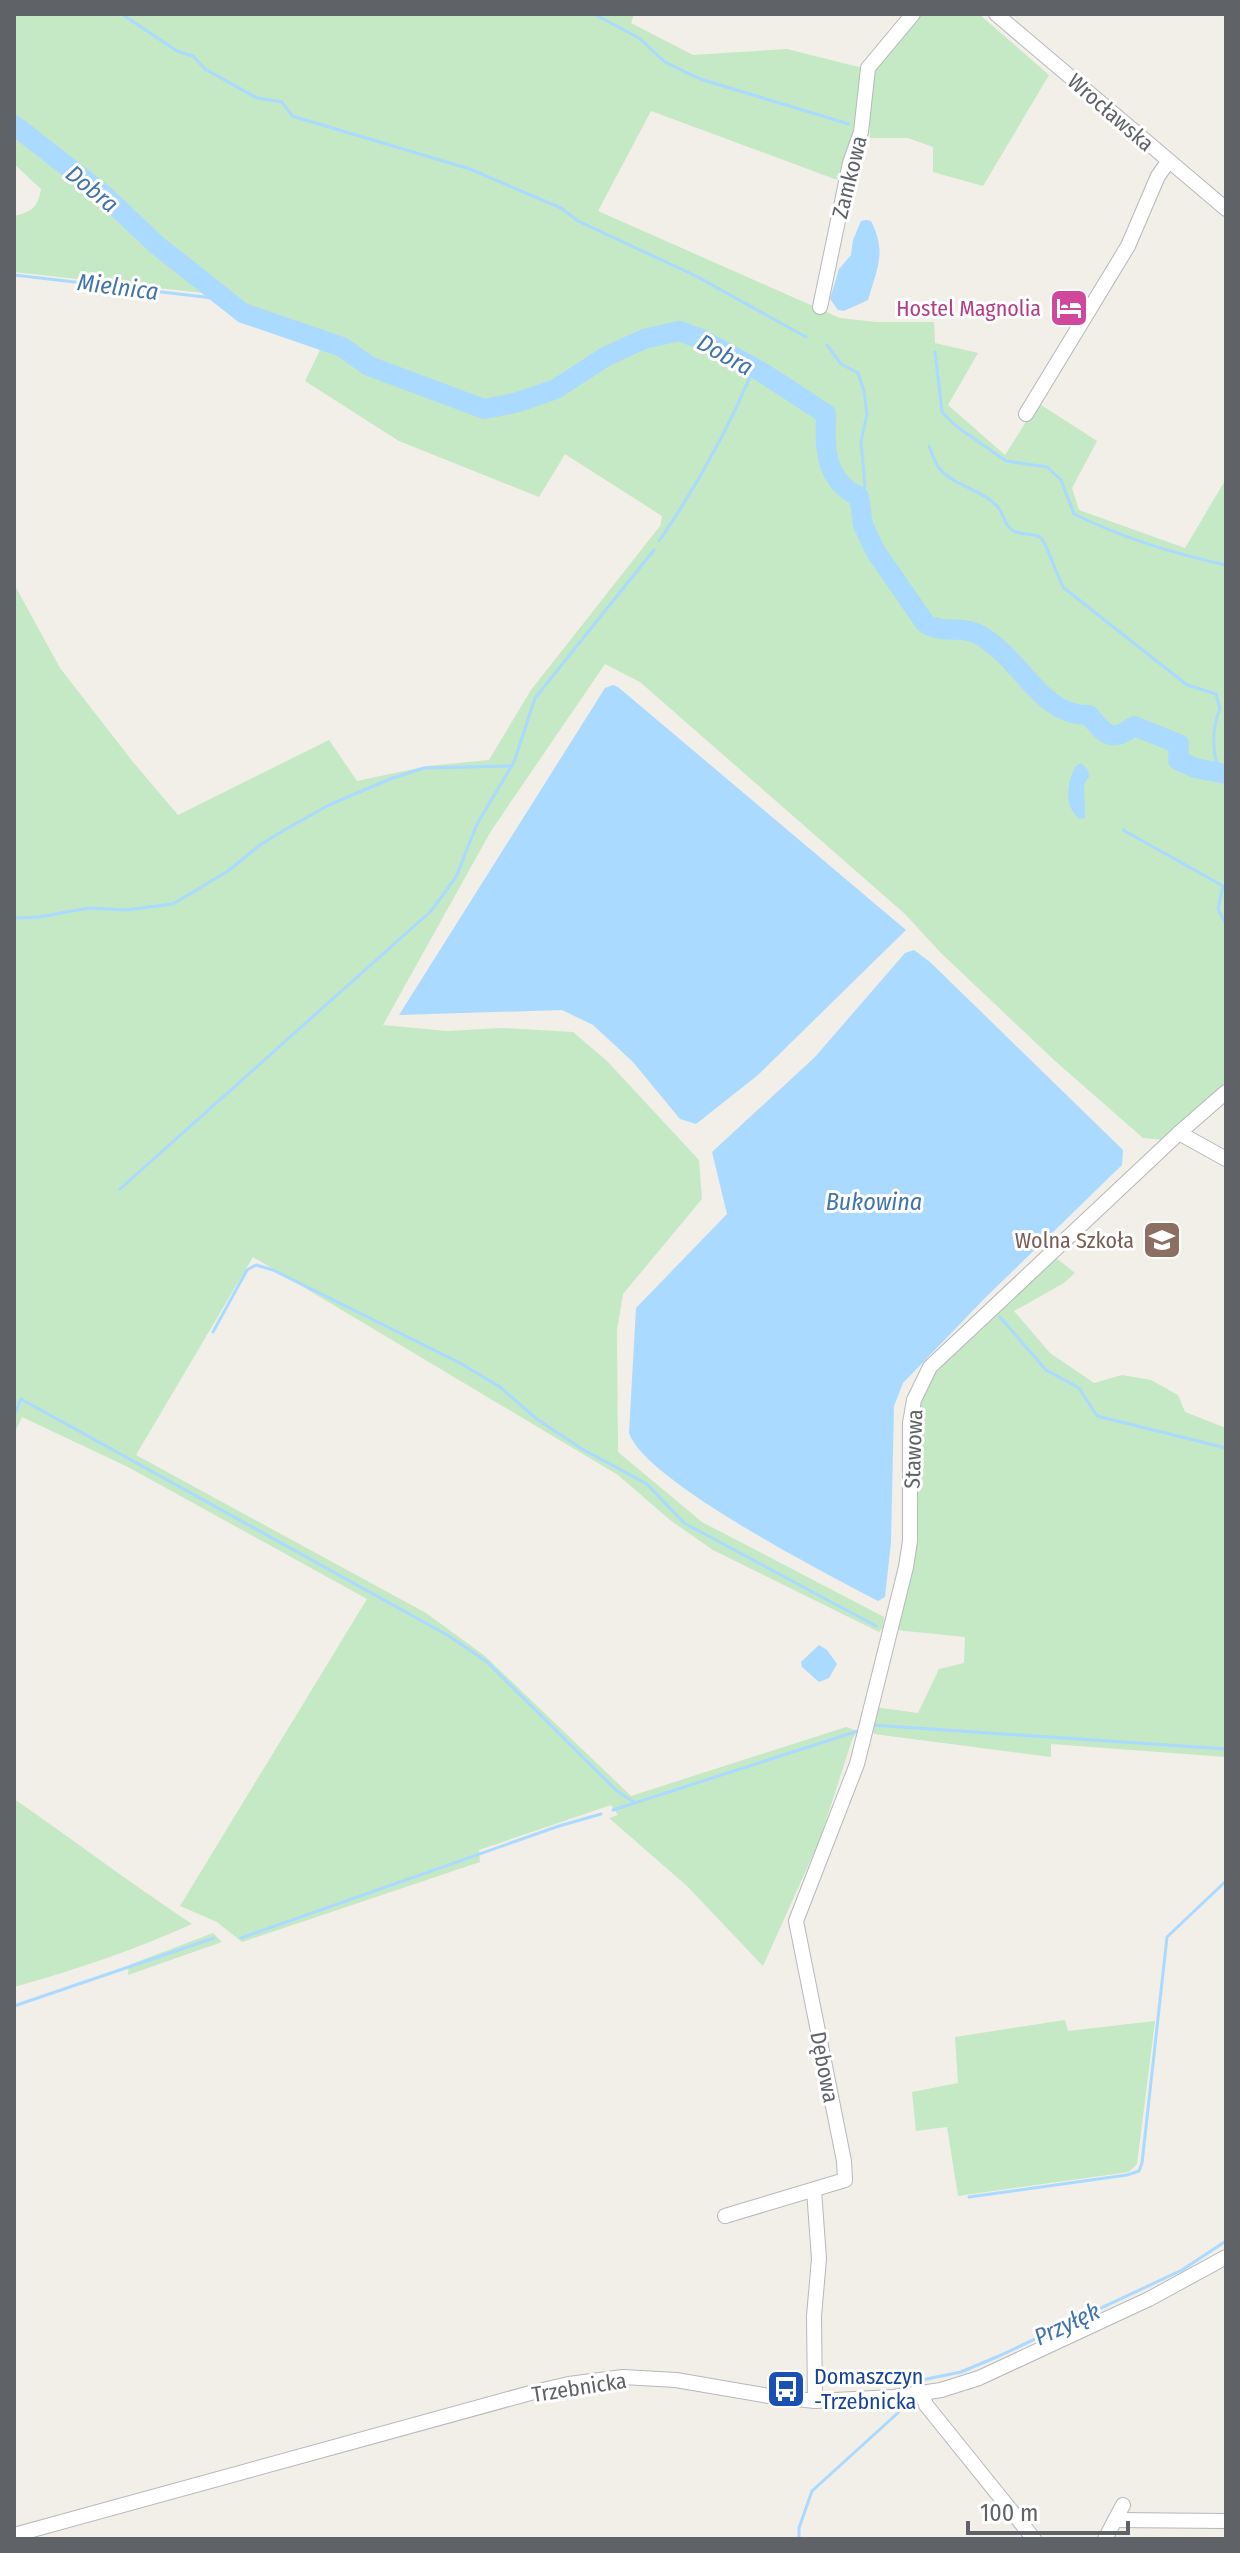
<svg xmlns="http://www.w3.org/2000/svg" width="1240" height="2553" font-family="'Fira Sans Condensed',sans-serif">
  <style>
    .green { fill: #c5e8c5 }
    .water { fill: #aadaff }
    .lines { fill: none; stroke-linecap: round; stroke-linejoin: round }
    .stream { stroke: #aadaff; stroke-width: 3 }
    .river { stroke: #aadaff; stroke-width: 20 }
    .minor-casing { stroke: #b5b8bc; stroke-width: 16 }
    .minor { stroke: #fff; stroke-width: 14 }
    .labels { text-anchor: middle; stroke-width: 6; stroke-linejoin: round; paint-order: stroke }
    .street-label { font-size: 22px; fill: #5f6368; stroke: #fff }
    .hotel-label { font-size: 22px; fill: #b23c85; stroke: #fff; text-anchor: end }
    .education-label { font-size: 22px; fill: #785e54; stroke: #fff; text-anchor: end }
    .transit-label { font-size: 22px; fill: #164399; stroke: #fff; text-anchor: start }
    .water-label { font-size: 24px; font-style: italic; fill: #4174aa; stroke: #fff }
  </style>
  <rect width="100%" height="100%" fill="#f1efe8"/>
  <g class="green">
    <path d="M14,14H634L631,23L693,55L787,49L863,68L854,126L840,181L651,111L598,211L840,318L876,322H934L935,343L978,353L948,405L1005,455L1038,403L1097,441L1072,488L1079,510L1185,548L1226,479V1082L1164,1140L1143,1138L1054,1060L941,953L905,914L640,682L605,664L491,831L383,1025L447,1031L502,1028L573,1032L607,1061L699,1160L702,1199L623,1294L617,1330L618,1452L702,1522L884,1617L883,1628L879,1632L713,1550L670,1520L618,1475L253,1257L136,1455L426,1613L485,1656L631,1796L846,1727L857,1731L852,1740L820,1839L763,1966L687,1886L609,1818L618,1815L611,1805L479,1850L480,1862L242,1942L217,1922L180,1906L367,1599L128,1467L22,1417L14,1434V584L60,668L133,762L178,815L329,740L357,781L428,766L489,760L531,690L660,526L662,516L565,454L539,497L399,441L305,381L321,348L339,351L364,370L466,403L487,414L511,410L557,392L605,361L632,349L668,339L687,337L727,356L729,350L702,335L681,328L665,331L642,338L604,355L553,387L486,405L374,362L331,339L212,294L14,272V216C32,212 38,207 41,189L14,164Z"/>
    <polygon points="919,14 979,14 1049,75 983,186 933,172 933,147 908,138 870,138 868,91 878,60"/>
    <polygon points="1056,1258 1075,1273 1064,1283 1014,1311 1050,1353 1094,1383 1122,1375 1151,1380 1178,1395 1185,1412 1226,1428 1226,1757 1051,1744 1051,1757 874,1734 872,1729 874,1707 918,1713 939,1669 964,1663 965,1637 896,1630 914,1417 932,1372"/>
    <path d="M14,1799C74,1840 131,1884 192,1924C134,1950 75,1970 14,1987Z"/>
    <polygon points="213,1933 222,1942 128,1975 129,1965"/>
    <polygon points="1065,2020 1068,2031 1155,2021 1137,2164 1129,2172 958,2196 947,2127 916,2131 912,2092 958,2083 955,2037"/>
  </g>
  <g class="water">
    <path d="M866,220L871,221C887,253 877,268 868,300L844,311L838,310L830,299L839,269L851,255L853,240L861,221Z"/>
    <polygon points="613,685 618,687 906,930 758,1075 696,1124 680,1119 633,1062 593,1025 562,1010 399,1015 605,688"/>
    <path d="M1081,763L1088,770L1089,777L1084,784L1085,818L1080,819C1063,806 1067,784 1075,767Z"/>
    <path d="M914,950L930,962L1123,1150L1122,1165L986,1297L903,1383L894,1406L891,1542L885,1597L878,1601C827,1574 645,1481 629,1433L636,1308L727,1214L712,1152L815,1057L905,953Z"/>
    <polygon points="819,1645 827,1650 837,1664 829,1678 819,1682 802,1667 801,1662"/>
  </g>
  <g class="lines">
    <g class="stream">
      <polyline points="122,14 177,51 193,56 205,69 257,98 282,102 292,116 470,169 561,208 578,221 696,276 806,337"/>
      <polyline points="594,14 639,38 665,62 700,79 849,124"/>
      <polyline points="14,275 222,299"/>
      <polyline points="827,345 841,364 858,373 864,391 867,414 861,442 865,486 859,497"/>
      <path d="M935,352L942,412L956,426L1006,461L1047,467L1061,480L1074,514C1121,537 1175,554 1226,565"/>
      <path d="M929,446C932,453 935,463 939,468C954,486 980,489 996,505C1004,512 1003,524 1012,530C1020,536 1033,532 1041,538C1046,542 1058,579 1064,588L1187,685L1216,694L1220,709C1211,730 1212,750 1219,772"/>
      <path d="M659,541C697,486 728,430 754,368"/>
      <polyline points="1123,830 1223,886 1218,909 1226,924"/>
      <polyline points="14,918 39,917 89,908 126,910 173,904 228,871 260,845 286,829 329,805 390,779 424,768 512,766"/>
      <polyline points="120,1189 431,911 456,877 477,824 514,762 535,698 654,550"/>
      <polyline points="1000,1317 1046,1370 1079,1388 1097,1416 1226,1448"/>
      <polyline points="213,1332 247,1270 256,1265 273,1270 460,1363 500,1387 538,1420 582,1449 647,1484 684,1523 876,1626"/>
      <polyline points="14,1416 21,1399 449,1636 487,1662 617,1791 635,1803"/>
      <polyline points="872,1725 1226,1749"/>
      <polyline points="613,1810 861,1730"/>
      <polyline points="241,1938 559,1826 601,1814"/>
      <polyline points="14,2006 214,1938"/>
      <polyline points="969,2197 1127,2175 1139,2171 1142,2163 1167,1937 1226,1881"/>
      <polyline points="901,2387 902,2384 961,2372 999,2356 1182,2270 1226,2241"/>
      <polyline points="799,2539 799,2528 812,2491 900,2411 902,2404"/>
    </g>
    <path class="river" d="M14,125L104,195L158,246L243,313L342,347L369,366L484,409L515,403L556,389L605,357L644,339L679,331L701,339L760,371L826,414C825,449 824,479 859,497L863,525L876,552L925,623C938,632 953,628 968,631C977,632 988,640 995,646C1026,670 1045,716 1089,715C1106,736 1111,743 1134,726L1179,744L1178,760L1195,768L1226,774"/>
    <g class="minor-casing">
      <g id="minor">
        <polyline points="996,14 1226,209"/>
        <polyline points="820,307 850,163 861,132 868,68 913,14"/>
        <polyline points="1026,414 1128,246 1158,176 1168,162"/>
        <polyline points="1179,1133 1226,1159"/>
        <polyline points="814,2190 819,2259 814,2316 815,2401"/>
        <polyline points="725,2216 845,2180 844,2161 796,1921 857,1764 906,1567 910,1541 910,1423 914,1400 930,1367 1179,1133 1226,1092"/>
        <polyline points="922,2393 926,2405 1034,2539"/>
        <polyline points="1115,2520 1226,2521"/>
        <polyline points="14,2535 534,2392 569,2384 623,2377 676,2380 769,2396 815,2401 894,2397 941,2390 979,2378 1149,2299 1226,2257"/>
        <polyline points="1105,2539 1123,2505"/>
      </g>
    </g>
    <use href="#minor" class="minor"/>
  </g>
  <defs>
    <g id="hotel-square" transform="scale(2)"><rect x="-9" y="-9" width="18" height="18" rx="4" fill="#d1479c" stroke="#fff"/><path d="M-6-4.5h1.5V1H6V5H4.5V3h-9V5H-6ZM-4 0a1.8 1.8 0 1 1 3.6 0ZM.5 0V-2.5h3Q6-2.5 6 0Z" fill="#fff"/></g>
    <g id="school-square" transform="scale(2)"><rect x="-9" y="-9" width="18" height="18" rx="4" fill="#8d6e63" stroke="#fff"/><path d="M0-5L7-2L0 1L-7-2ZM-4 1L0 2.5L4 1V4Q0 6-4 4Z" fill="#fff"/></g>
    <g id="bus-square" transform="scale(2)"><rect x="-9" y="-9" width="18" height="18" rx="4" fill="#1a4fb4" stroke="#fff"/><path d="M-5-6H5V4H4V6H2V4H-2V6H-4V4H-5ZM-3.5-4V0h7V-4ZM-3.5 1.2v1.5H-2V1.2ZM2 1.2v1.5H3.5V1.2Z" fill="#fff"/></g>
  </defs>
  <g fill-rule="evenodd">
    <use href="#hotel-square" x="1069" y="308"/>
    <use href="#school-square" x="1162" y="1240"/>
    <use href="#bus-square" x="786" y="2389"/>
  </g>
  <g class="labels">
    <g class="street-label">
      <text transform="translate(1111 112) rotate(41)" y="8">Wrocławska</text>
      <text transform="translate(849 177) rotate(-76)" y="8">Zamkowa</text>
      <text transform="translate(913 1449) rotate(-88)" y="8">Stawowa</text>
      <text transform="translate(825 2067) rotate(79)" y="8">Dębowa</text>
      <text transform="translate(579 2387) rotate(-9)" y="8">Trzebnicka</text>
    </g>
    <g class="hotel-label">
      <text x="1041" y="316">Hostel Magnolia</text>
    </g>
    <g class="education-label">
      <text x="1134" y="1248">Wolna Szkoła</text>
    </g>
    <g class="transit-label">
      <text x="814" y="2384">Domaszczyn<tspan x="814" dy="25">-Trzebnicka</tspan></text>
    </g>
    <g class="water-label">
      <text transform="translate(92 189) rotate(39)" y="8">Dobra</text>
      <text transform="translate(118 287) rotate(7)" y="8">Mielnica</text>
      <text transform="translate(725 355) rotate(29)" y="8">Dobra</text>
      <text x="874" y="1210">Bukowina</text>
      <text transform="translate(1067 2324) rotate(-25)" y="8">Przyłęk</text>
    </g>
  </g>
  <rect width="1240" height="2553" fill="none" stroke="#5f6368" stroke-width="32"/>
  <path d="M968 2521v12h160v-12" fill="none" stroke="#5f6368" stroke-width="4"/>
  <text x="980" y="2521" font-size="24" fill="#5f6368" stroke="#ffffff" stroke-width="6" paint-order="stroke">100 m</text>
</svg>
